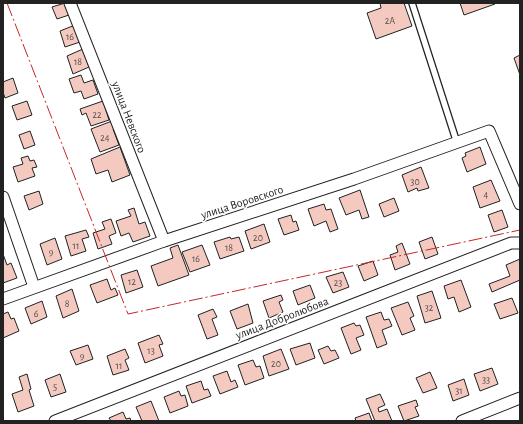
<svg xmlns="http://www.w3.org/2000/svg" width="523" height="424" font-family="'Alegreya Sans',sans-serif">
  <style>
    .building { fill: #f3c9c0; stroke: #222 }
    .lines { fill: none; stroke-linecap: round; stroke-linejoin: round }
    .lane-casing { stroke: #222; stroke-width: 8 }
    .street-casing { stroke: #222; stroke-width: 13 }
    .lane { stroke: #fff; stroke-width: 5.5 }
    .street { stroke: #fff; stroke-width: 11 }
    .power { stroke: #c62828; stroke-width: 1; stroke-dasharray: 14 3 2 3; stroke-linecap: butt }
    .labels { text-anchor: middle; stroke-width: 3; stroke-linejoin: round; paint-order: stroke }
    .number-label { font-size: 10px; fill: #564c4a }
    .street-label { font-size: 12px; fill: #222; stroke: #fff }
  </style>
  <rect width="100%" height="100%" fill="#fff"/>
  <g class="building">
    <polygon points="65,3 69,15 57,19 52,7"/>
    <polygon points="380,3 404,3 412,26 376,39 367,13 381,8"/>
    <polygon points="460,3 495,3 495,4 464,15"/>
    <polygon points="75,25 80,42 65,47 60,31"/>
    <polygon points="83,49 89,67 73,74 67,56"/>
    <polygon points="520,55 520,75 514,58"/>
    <polygon points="81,75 84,83 93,80 98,94 84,99 81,91 74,93 69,79"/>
    <polygon points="13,78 18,93 5,98 3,92 3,82"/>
    <polygon points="27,101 32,115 17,120 12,106"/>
    <polygon points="103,101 109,120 91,126 86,113 82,115 80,109"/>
    <polygon points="112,121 115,128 113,129 119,145 100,152 91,129"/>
    <polygon points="30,131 35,145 24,149 19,135"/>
    <polygon points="120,147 130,175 112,182 108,170 96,174 91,159"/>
    <polygon points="480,147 486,164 467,172 462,158 466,156 465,153"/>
    <polygon points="28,156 30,161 34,160 37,167 32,168 35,176 18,182 13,167 23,164 21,158"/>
    <polygon points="421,167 429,188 418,191 417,188 408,192 402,175"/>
    <polygon points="491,180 500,201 480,208 473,187"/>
    <polygon points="360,190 369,217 362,219 359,210 346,215 339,198"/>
    <polygon points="39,191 43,204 29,210 24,196"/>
    <polygon points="394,198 399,211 384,217 379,204"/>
    <polygon points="324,204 326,210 331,209 338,229 330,232 326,221 314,226 308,209"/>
    <polygon points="134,208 139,224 145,222 150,236 133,242 129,233 121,236 116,221 131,216 128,210"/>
    <polygon points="502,210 508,227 494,232 488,215"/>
    <polygon points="291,215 293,222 296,221 299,230 284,235 278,219"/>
    <polygon points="111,219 116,233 109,236 112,244 98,249 93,233 105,229 102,222"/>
    <polygon points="264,224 270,242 251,249 245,231"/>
    <polygon points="86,230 89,237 82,239 86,251 71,256 65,236"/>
    <polygon points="230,237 231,239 239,237 244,251 220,259 214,242"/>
    <polygon points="432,237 438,254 425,259 419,242"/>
    <polygon points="55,238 62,259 47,265 40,244"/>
    <polygon points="402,243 410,264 395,270 390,255 398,252 396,246"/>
    <polygon points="178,245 189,275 158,286 151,266 173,258 170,248"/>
    <polygon points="202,245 210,265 190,272 182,252"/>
    <polygon points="3,254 7,265 11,263 17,278 3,283"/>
    <polygon points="520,259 520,280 492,292 489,284 510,276 506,265"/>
    <polygon points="373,261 378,275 364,281 358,266"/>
    <polygon points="137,270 143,287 126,293 121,275"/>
    <polygon points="343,272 349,287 333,293 326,277"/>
    <polygon points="107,279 111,290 115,288 118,295 97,303 90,285"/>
    <polygon points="461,280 471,307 459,312 454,297 448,299 444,286"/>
    <polygon points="310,285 315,298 298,305 293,291"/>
    <polygon points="72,289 79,311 63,318 56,296"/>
    <polygon points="432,291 441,318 425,323 417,296"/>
    <polygon points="281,295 283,300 279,302 283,312 269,318 263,301"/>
    <polygon points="512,298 518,313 500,319 494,304"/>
    <polygon points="42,301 47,317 31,324 25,308"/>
    <polygon points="408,302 414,316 410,318 415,330 402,335 391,308"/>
    <polygon points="248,304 253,323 237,329 230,311"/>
    <polygon points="213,309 217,317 212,319 218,335 207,339 198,315"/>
    <polygon points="8,312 11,319 14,318 19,331 3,338 3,314"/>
    <polygon points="381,312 384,320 389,319 392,326 382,330 387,344 377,348 366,317"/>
    <polygon points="354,323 356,326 360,325 364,335 356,338 361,350 351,354 341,328"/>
    <polygon points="159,335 163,344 159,345 163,356 145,363 138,343"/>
    <polygon points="310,343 315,358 296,365 290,349"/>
    <polygon points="88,345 93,359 76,365 70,351"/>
    <polygon points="328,346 331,351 335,350 339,358 324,364 318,350"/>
    <polygon points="125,349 129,358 125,360 129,370 113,375 107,356"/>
    <polygon points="281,349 289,369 269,376 263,356"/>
    <polygon points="253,360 256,367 260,366 264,378 245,385 238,365"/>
    <polygon points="492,368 498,384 480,391 474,374"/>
    <polygon points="227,371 231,382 235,380 238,387 220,394 213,376"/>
    <polygon points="430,372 437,388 423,393 416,378"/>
    <polygon points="27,374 31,389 29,390 34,406 18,412 12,394 23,390 19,377"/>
    <polygon points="60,374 66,392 51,397 45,380"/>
    <polygon points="464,379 469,395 453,401 448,385"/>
    <polygon points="201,381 204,390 208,389 211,396 192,403 186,386"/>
    <polygon points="179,391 181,396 185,395 188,406 170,413 164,397"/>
    <polygon points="380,394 385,405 378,408 379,412 387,409 392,421 375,421 366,399"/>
    <polygon points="416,400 418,406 415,407 419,416 404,421 398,406"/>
    <polygon points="151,401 159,421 142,421 136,407"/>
    <polygon points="123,412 126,419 130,418 131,421 111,421 109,418"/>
    <polygon points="369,413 372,421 356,421 355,418"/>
  </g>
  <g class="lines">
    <g class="lane-casing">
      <polyline id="lane" points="412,3 457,143"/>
    </g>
    <g class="street-casing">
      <g id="street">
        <polyline points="70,3 164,241"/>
        <polyline points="3,197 34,287"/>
        <polyline points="3,299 164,241 354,179 489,131 520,204"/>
        <polyline points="55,421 511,243 520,243"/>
        <polyline points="462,421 520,398"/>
      </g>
    </g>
    <use href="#lane" class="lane"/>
    <use href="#street" class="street"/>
    <polyline class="power" points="7,3 128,314 520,230"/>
  </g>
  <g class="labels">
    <g class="number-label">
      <text x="390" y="24">2А</text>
      <text x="70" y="40">16</text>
      <text x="78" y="65">18</text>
      <text x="97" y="118">22</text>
      <text x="105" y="141">24</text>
      <text x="415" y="185">30</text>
      <text x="486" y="198">4</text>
      <text x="258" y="241">20</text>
      <text x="76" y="249">11</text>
      <text x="229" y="251">18</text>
      <text x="51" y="255">9</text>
      <text x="196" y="262">16</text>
      <text x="132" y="285">12</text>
      <text x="338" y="286">23</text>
      <text x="67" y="307">8</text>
      <text x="429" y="311">32</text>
      <text x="36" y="317">6</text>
      <text x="151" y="354">13</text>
      <text x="82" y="359">9</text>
      <text x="276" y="367">20</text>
      <text x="119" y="369">11</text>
      <text x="486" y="383">33</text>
      <text x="55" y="390">5</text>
      <text x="459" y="394">31</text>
    </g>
    <g class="street-label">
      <text transform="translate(129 117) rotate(69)" y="4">улица Невского</text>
      <text transform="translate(242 202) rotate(-18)" y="4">улица Воровского</text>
      <text transform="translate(282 318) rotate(-21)" y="4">улица Добролюбова</text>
    </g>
  </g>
  <rect width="523" height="424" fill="none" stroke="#222222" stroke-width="8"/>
</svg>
